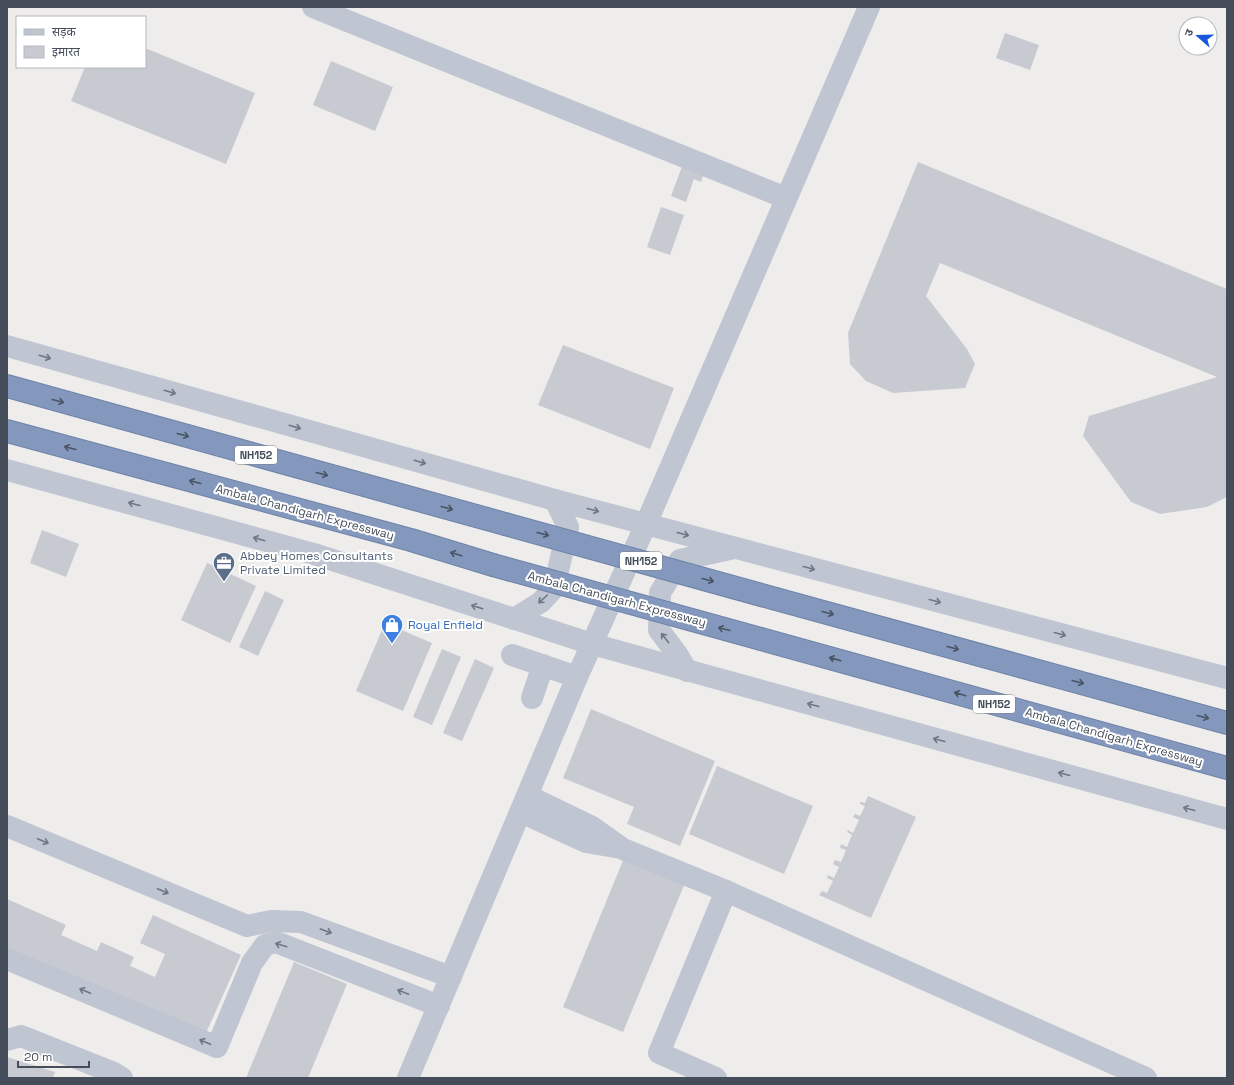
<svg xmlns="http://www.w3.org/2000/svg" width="1234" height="1085" font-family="'Space Grotesk','Noto Sans Devanagari',sans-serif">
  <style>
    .building { fill: #c8cad2 }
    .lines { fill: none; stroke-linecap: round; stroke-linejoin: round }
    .highway-casing { stroke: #6e83a8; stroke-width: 24 }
    .minor { stroke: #bfc6d2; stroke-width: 22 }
    .highway { stroke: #8398bc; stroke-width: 22 }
    .highway-bridge-casing { stroke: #6e83a8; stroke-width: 24; stroke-linecap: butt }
    .highway-bridge { stroke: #8398bc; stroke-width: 22 }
    .oneway { stroke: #6f7783 }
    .oneway2 { stroke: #4a5463 }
    .labels { text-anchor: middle; stroke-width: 4; stroke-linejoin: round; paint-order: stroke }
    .shield { fill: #fff; stroke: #7c828b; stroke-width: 1 }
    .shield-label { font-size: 11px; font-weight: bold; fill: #444d59 }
    .street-label { font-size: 12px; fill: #444d59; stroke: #fff }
    .service-label { font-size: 12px; fill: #4e5e75; stroke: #fff; text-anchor: start }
    .shop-label { font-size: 12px; fill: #366cbe; stroke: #fff; text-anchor: start }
  </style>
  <rect width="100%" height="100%" fill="#efecec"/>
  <g class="building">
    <polygon points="1005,33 1039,45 1030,70 996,58"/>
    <polygon points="145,48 255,93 226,164 71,101 85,67 145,67"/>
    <polygon points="331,61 393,87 375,131 313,105"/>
    <polygon points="684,161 705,169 701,182 694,179 686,202 671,196"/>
    <polygon points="918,162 1227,289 1227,497 1207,507 1160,514 1131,502 1083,436 1089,416 1217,377 940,263 926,296 967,349 975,364 965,388 893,393 866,381 850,364 848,333"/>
    <polygon points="661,207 684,215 670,255 647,247"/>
    <polygon points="563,345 674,388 650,449 538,405"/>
    <polygon points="42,530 79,544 66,577 30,563"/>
    <polygon points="207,563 256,586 230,643 181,620"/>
    <polygon points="265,591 284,600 258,656 239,647"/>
    <polygon points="385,623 432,643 403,711 356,691"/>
    <polygon points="442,649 461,657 432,725 413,717"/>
    <polygon points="475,659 494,668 462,741 443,733"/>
    <polygon points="591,709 715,761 680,846 627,824 634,807 563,778"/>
    <polygon points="717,766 813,806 784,874 689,834"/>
    <polygon points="868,796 916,817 871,918 819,895 822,891 827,893 833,881 827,878 828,875 834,878 839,867 833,864 835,860 841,862 846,850 840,848 841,844 847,847 852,835 847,832 848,830 853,833 859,820 853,817 855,814 860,816 865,806 860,804 860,802 865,803"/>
    <polygon points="624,858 685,883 623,1032 563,1007"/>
    <polygon points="7,899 66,925 61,935 97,951 101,942 134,957 130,966 155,977 165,954 140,943 153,915 241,955 206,1033 7,950"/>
    <polygon points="294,962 347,984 308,1078 246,1078"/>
    <polygon points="7,1057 55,1072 53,1078 7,1078"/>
  </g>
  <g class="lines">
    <g class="highway-casing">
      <g id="highway">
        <polyline points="7,386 505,524"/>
        <polyline points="7,431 411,540 493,565"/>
        <polyline points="776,599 1227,723"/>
        <polyline points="761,639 1227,768"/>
      </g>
    </g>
    <g class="minor">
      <polyline points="313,7 786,198"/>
      <polyline points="7,346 555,500 1227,678"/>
      <polyline points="7,470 314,554 592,644 1227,819"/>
      <polyline points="514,619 541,602 554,588 568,527 555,500"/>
      <polyline points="512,655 577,677"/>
      <polyline points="687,671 677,654 659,630 660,593 680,560 730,549"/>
      <polyline points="532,698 543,665"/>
      <polyline points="528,796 592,827 623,849 726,891 1146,1078"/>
      <polyline points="521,812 586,842 615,847"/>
      <polyline points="7,826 247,926 271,921 301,922 451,977"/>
      <polyline points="7,959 217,1047 252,963 265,945 276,942 439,1006"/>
      <polyline points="7,1040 21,1036 114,1073 122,1078"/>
      <polyline points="408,1078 577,677 646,524 869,7"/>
      <polyline points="716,1078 659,1053 726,891"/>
    </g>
    <use href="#highway" class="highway"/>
    <g class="highway-bridge-casing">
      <g id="highway-bridge">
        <polyline points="505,524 776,599"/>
        <polyline points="493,565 761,639"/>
      </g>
    </g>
    <use href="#highway-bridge" class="highway-bridge"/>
  </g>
  <defs><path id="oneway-shaft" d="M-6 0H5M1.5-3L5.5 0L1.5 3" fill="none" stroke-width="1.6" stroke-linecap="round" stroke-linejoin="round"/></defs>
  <g class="oneway">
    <use href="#oneway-shaft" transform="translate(45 357) rotate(16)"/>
    <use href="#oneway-shaft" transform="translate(170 392) rotate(16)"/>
    <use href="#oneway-shaft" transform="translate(295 427) rotate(16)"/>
    <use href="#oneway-shaft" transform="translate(420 462) rotate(16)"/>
    <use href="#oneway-shaft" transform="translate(134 504) rotate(-165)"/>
    <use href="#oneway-shaft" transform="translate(593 510) rotate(15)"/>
    <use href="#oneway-shaft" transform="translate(683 534) rotate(15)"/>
    <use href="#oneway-shaft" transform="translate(259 539) rotate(-164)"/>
    <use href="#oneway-shaft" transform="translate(809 568) rotate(15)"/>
    <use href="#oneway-shaft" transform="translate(543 599) rotate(138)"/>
    <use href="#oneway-shaft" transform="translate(935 601) rotate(15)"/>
    <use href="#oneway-shaft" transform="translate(477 607) rotate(-162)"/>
    <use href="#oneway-shaft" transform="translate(1060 634) rotate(15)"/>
    <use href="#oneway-shaft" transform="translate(665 638) rotate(-128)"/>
    <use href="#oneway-shaft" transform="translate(813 705) rotate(-165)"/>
    <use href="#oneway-shaft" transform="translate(939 740) rotate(-165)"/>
    <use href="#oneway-shaft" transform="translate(1064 774) rotate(-165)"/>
    <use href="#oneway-shaft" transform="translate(1189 809) rotate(-165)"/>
    <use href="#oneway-shaft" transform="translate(43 841) rotate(23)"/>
    <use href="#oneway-shaft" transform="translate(163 891) rotate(23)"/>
    <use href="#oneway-shaft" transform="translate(326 931) rotate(20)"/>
    <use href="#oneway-shaft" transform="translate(281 945) rotate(-163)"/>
    <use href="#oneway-shaft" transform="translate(85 991) rotate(-157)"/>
    <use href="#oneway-shaft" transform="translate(403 992) rotate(-158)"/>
    <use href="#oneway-shaft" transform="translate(205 1042) rotate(-157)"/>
  </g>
  <g class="oneway2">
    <use href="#oneway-shaft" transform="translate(58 401) rotate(15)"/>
    <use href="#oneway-shaft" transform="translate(183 435) rotate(15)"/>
    <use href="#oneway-shaft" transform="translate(70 448) rotate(-165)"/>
    <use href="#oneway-shaft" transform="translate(322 474) rotate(15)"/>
    <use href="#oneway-shaft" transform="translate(195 482) rotate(-165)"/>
    <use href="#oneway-shaft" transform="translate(447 508) rotate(15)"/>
    <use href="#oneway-shaft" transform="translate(543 534) rotate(15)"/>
    <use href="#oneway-shaft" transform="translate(456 554) rotate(-163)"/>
    <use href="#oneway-shaft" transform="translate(708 580) rotate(15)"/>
    <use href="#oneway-shaft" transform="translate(828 613) rotate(15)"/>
    <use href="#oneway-shaft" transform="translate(724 629) rotate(-165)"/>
    <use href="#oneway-shaft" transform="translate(953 648) rotate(15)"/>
    <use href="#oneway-shaft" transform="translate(835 659) rotate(-164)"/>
    <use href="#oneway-shaft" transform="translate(1078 682) rotate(15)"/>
    <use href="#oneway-shaft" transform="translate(960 694) rotate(-164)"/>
    <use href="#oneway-shaft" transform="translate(1203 717) rotate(15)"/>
  </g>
  <defs>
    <g id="office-pin" transform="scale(1.15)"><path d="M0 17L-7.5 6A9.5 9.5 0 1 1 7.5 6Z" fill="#5c6f8a" stroke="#fff"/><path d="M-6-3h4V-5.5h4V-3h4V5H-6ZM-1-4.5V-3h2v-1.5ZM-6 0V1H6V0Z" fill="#fff"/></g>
    <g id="shop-pin" transform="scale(1.15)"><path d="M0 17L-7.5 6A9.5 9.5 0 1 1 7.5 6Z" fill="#3f7fe0" stroke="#fff"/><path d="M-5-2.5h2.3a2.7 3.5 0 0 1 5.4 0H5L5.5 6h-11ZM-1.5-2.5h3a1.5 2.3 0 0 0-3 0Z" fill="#fff"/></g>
  </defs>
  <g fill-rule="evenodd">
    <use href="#office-pin" x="224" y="563"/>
    <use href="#shop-pin" x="392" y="625"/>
  </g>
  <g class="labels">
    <g class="shield">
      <rect x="235" y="446" width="42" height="18" rx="3"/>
      <rect x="620" y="552" width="42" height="18" rx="3"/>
      <rect x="973" y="695" width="42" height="18" rx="3"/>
    </g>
    <g class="shield-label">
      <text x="256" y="459">NH152</text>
      <text x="641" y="565">NH152</text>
      <text x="994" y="708">NH152</text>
    </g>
    <g class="street-label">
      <text transform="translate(305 512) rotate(15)" y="4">Ambala Chandigarh Expressway</text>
      <text transform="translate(617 599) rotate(15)" y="4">Ambala Chandigarh Expressway</text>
      <text transform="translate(1114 737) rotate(16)" y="4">Ambala Chandigarh Expressway</text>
    </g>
    <g class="service-label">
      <text x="240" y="560">Abbey Homes Consultants<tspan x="240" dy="14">Private Limited</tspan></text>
    </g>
    <g class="shop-label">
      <text x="408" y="629">Royal Enfield</text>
    </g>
  </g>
  <rect width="1234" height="1085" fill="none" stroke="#444d59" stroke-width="16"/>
  <rect x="16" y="16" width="130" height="52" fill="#ffffff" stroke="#b4b8bd"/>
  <rect x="24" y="29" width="20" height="6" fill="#bfc6d2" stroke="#b4b8bd"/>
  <text x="52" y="36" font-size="12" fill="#444d59">सड़क</text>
  <rect x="24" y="46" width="20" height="12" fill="#c8cad2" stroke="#b4b8bd"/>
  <text x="52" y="56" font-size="12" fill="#444d59">इमारत</text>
  <g transform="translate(1198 36) rotate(290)"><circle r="19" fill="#ffffff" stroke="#b4b8bd"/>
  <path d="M0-3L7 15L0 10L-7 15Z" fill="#1856dd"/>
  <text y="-6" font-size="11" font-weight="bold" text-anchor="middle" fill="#444d59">उ</text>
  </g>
  <path d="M18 1061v6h71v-6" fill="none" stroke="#444d59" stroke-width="2"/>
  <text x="24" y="1061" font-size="12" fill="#444d59" stroke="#ffffff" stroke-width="3" paint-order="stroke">20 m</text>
</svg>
